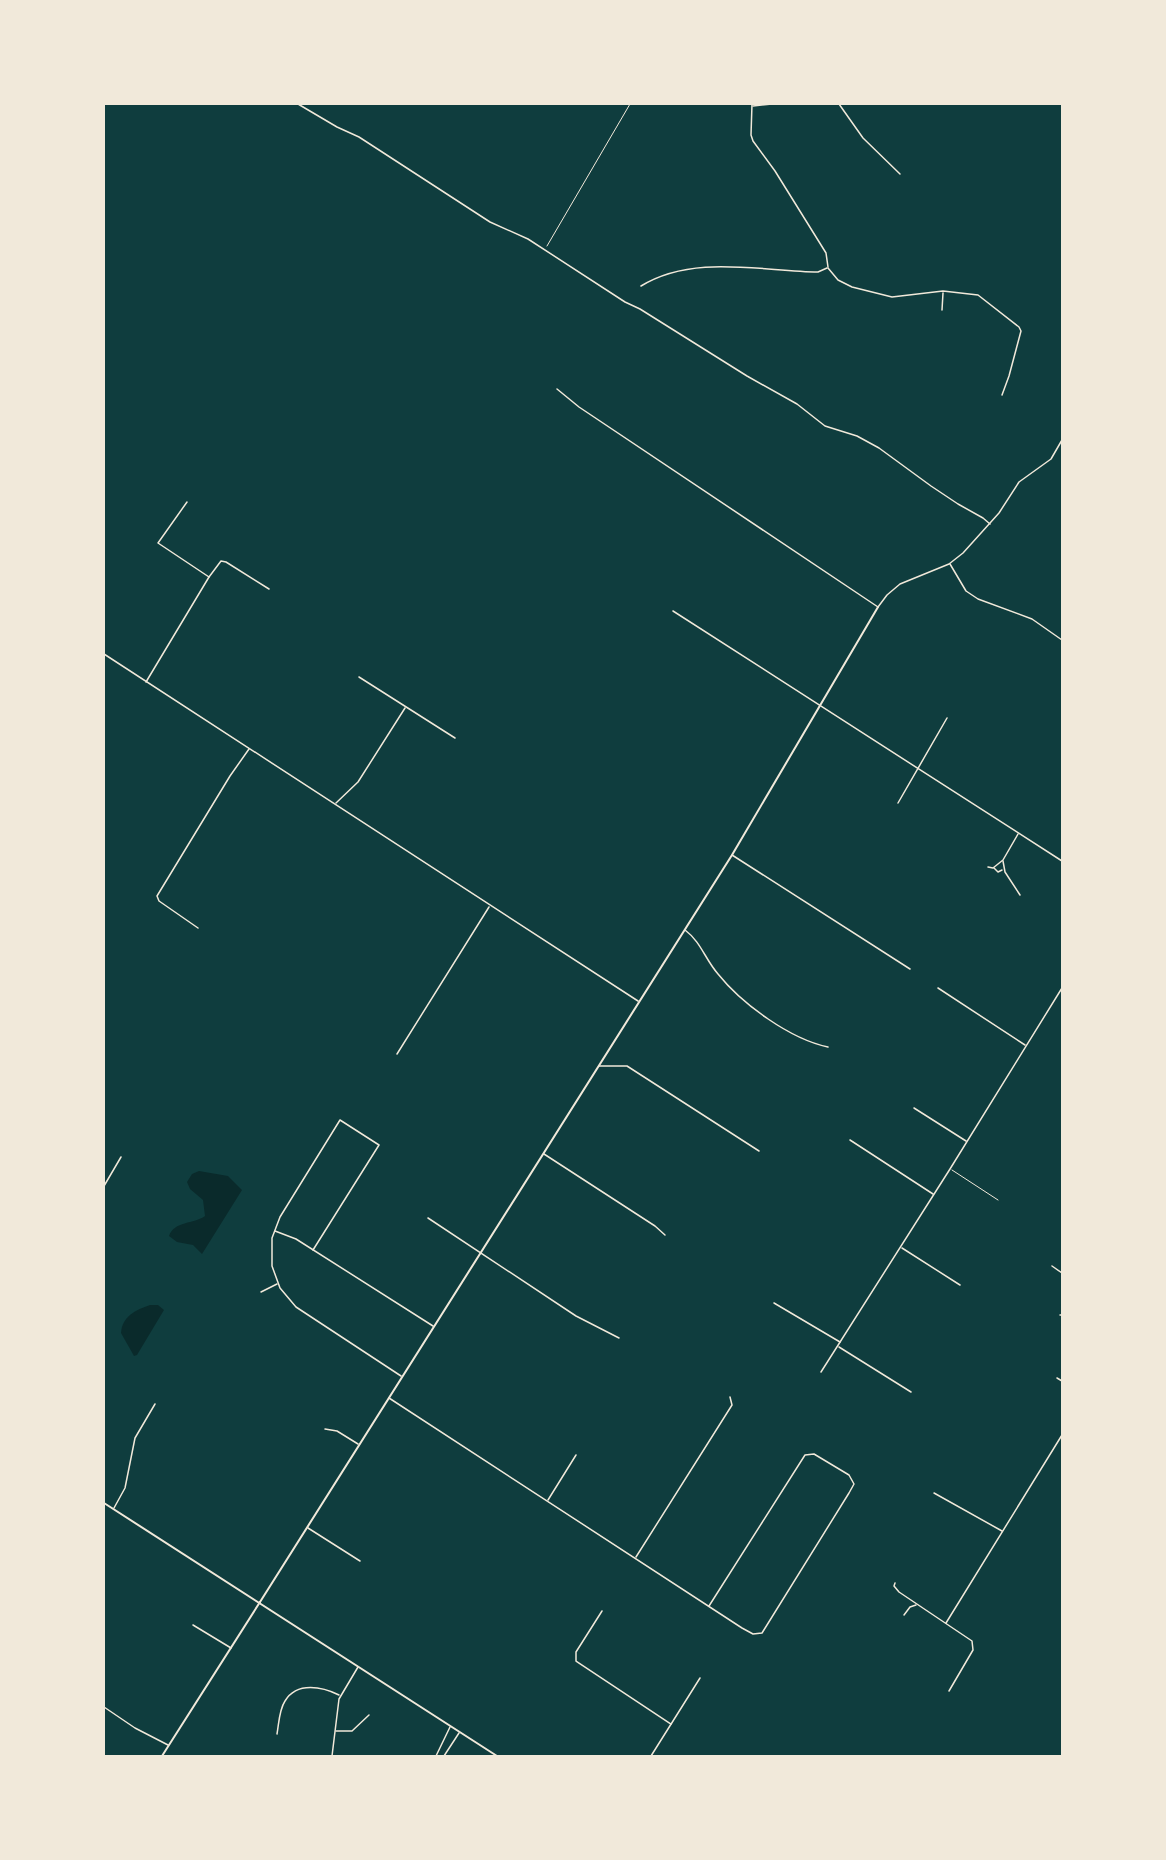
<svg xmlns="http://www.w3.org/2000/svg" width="1166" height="1860" font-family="'IBM Plex Sans',sans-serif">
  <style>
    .water { fill: #0a2a2b }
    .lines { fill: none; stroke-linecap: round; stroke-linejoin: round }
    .path { stroke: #f1e9da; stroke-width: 1 }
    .service { stroke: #f1e9da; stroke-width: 1 }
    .minor { stroke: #f1e9da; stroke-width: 1.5 }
    .tertiary { stroke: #f1e9da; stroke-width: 2 }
    .secondary { stroke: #f1e9da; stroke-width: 2 }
  </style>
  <rect width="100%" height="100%" fill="#0f3d3e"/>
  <g class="water">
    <path d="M199,1171L228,1176L242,1190L202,1254L193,1245L177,1242L169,1236C174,1221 194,1224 205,1216L203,1200L190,1189L187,1182L192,1174Z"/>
    <path d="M150,1305H158L164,1310L137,1355L134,1356L121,1333C122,1316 136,1310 150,1305Z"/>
  </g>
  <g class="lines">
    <polyline class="path" points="547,246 630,104"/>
    <polyline class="service" points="952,1170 998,1200"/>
    <g class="minor">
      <polyline points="298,104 337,127 359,137 490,222 528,239 625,302 640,309 747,376 797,404 825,426 857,436 879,448 931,486 958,504 983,518 990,524"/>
      <polyline points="752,104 751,135 753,141 775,171 826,253 828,267"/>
      <polyline points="839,104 863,138 900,174"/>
      <polyline points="753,106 772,104"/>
      <polyline points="828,268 838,280 852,287 892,297 943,291 978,295 1019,327 1021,331 1009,376 1002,395"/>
      <path d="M641,286C693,254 760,271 818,272L827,268"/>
      <polyline points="942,310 943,293"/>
      <polyline points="557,389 579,407 878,607 887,595 900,584 949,564 963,553 999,513 1019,482 1051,459 1062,440"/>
      <polyline points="187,502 158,543 209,577"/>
      <polyline points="950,564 966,591 978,599 1032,619 1062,640"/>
      <polyline points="673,611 1062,861"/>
      <polyline points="104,654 638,1001"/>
      <polyline points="359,677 455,738"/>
      <polyline points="146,682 209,577 221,561 226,562 269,589"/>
      <polyline points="336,803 358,782 405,708"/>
      <polyline points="898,803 947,718"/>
      <polyline points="732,855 910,969"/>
      <polyline points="1003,861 1005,872 1020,895"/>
      <polyline points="988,867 993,868 1003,860 1018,834"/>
      <polyline points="994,868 998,872 1002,870"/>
      <polyline points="198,928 159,901 157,896 230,776 249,749"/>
      <path d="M685,930C701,942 705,959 718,974C742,1004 790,1039 828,1047"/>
      <polyline points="938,988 1025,1045"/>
      <polyline points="397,1054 489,907"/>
      <polyline points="599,1066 627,1066 759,1151"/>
      <polyline points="914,1108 966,1141"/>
      <polyline points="850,1140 933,1194"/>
      <polyline points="544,1154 655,1226 665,1235"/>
      <polyline points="104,1186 121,1157"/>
      <polyline points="428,1218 576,1316 619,1338"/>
      <polyline points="275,1231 296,1239 433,1326"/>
      <polyline points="902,1248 960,1285"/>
      <polyline points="313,1250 379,1145 340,1120 280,1217 272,1238 272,1266 280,1288 296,1307 401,1376"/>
      <polyline points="1052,1266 1062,1273"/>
      <polyline points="261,1292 277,1284"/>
      <polyline points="774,1303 840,1342"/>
      <polyline points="1060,1315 1062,1315"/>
      <polyline points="839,1347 911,1392"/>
      <polyline points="821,1372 950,1169 1062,988"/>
      <polyline points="1057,1378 1062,1381"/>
      <polyline points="389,1398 742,1628 753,1634 762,1633 849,1493 854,1484 849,1475 814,1454 805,1455 709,1606"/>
      <polyline points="325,1429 337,1431 358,1444"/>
      <polyline points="934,1493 1002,1531"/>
      <polyline points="548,1500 576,1455"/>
      <polyline points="114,1508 125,1488 135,1438 155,1404"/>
      <polyline points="308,1528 360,1561"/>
      <polyline points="636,1557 732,1405 730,1397"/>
      <polyline points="895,1583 894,1586 899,1592 972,1641 973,1650 949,1691"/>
      <polyline points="602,1611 576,1652 576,1661 671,1724"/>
      <polyline points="904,1615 910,1607 916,1605"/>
      <polyline points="946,1623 1062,1435"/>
      <polyline points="193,1625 231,1648"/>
      <polyline points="104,1707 135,1728 168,1745"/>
      <polyline points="336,1731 352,1731 369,1715"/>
      <path d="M277,1734C279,1723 279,1710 285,1701C297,1681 323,1687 339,1695"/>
      <polyline points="332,1756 339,1699 358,1667"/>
      <polyline points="436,1756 450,1727"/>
      <polyline points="444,1756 459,1733"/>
      <polyline points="651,1756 700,1678"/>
    </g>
    <polyline class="tertiary" points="260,1602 732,855 878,607"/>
    <g class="secondary">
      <polyline points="104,1503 497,1756"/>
      <polyline points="162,1756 260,1602"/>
    </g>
  </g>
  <rect width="1166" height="1860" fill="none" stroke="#f1e9da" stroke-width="210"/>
</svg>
